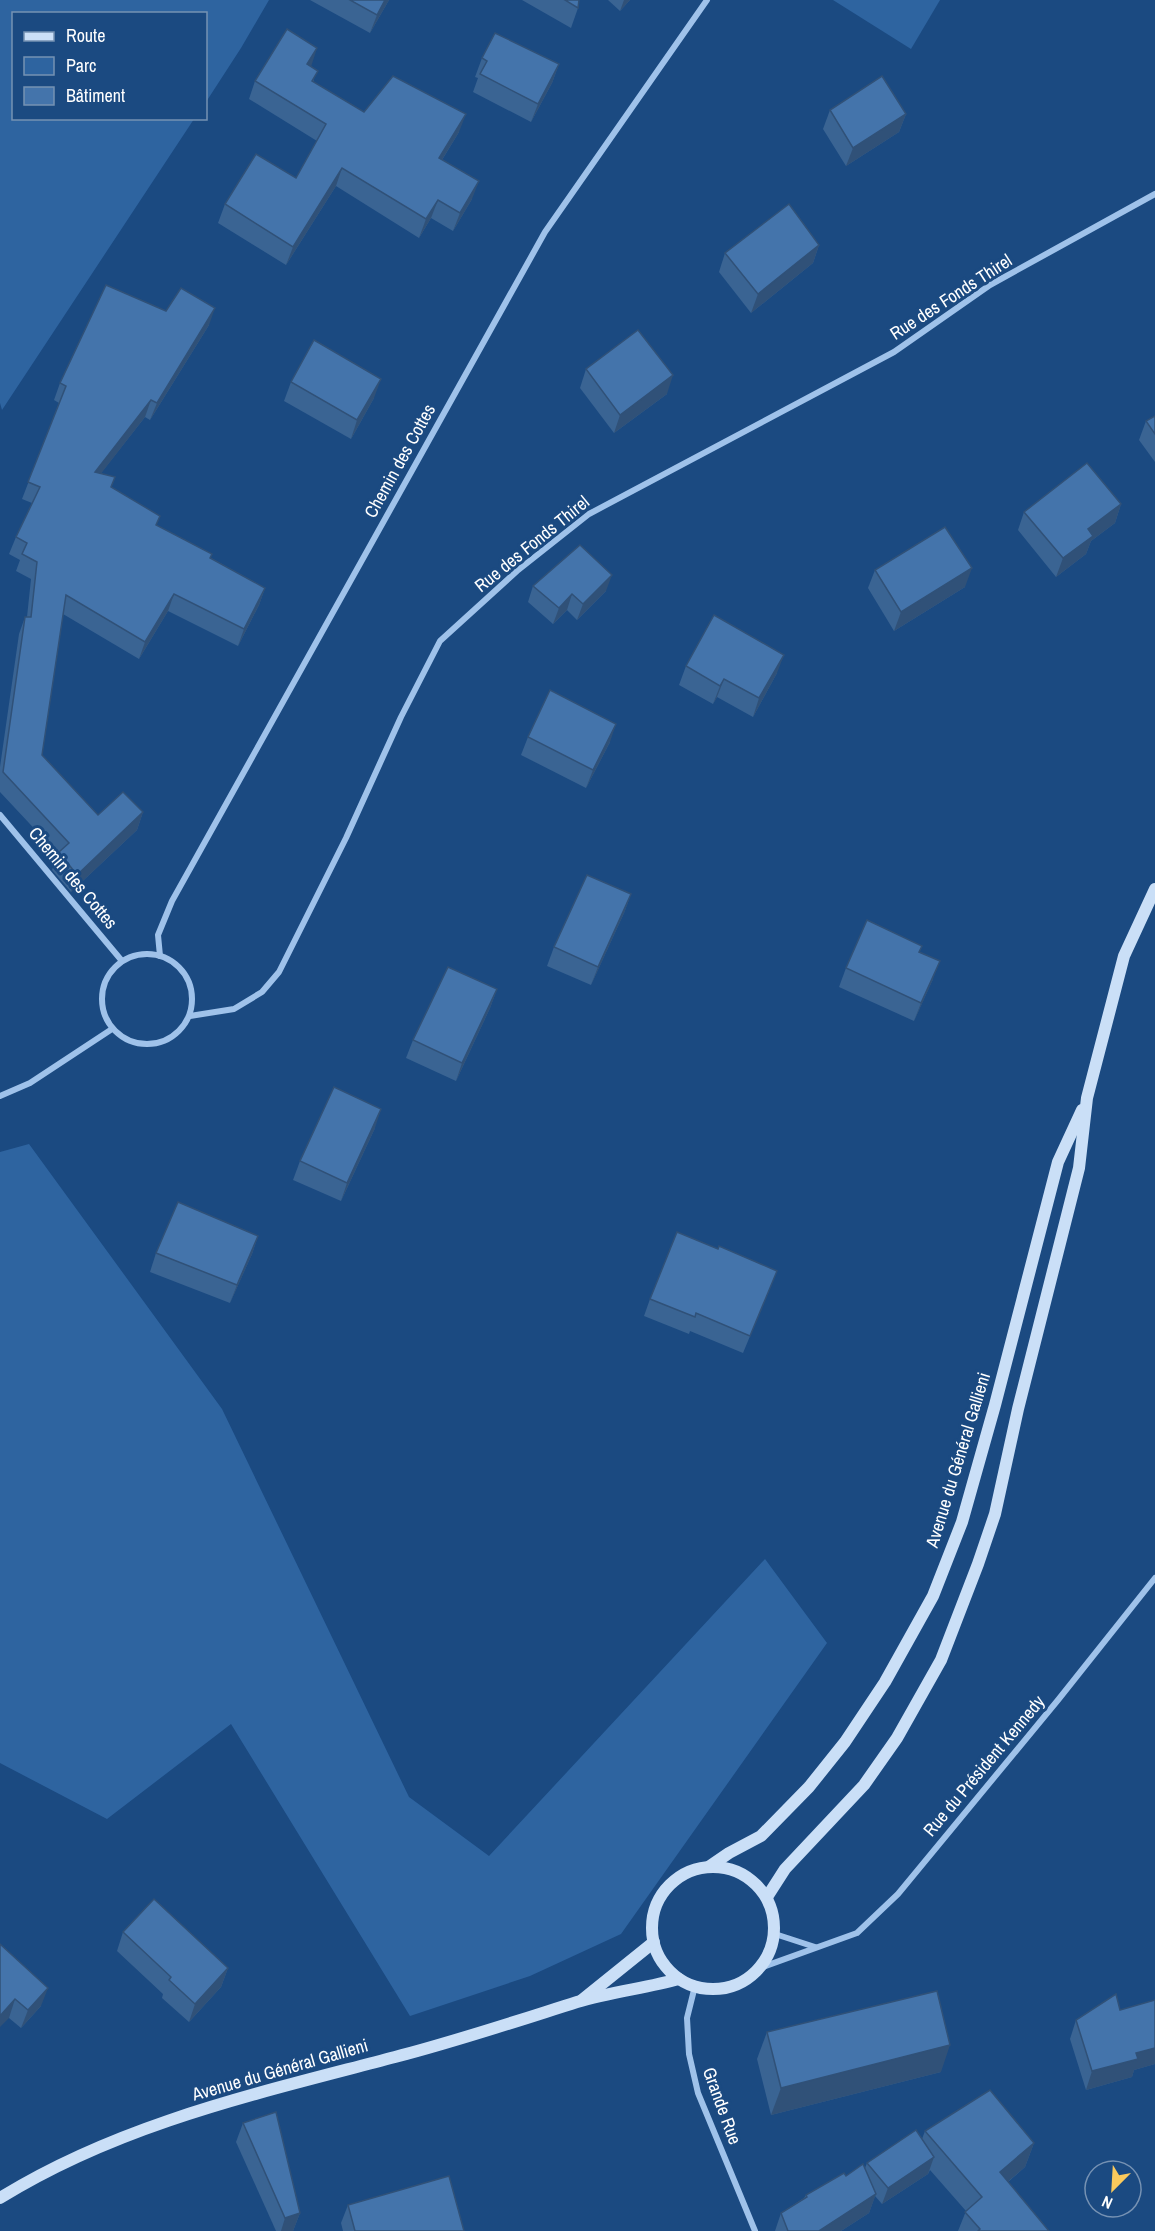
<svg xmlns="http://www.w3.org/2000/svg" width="1155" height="2231" font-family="'Archivo Narrow',sans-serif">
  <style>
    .green { fill: #2e64a0 }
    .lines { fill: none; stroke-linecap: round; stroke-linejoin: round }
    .street { stroke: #9fc2ea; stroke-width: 6 }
    .secondary { stroke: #cadff7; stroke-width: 12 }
    .wall { fill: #3a6493 }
    .shaded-wall { fill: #305178 }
    .building { fill: #4474ab; stroke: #305178; stroke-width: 1.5 }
    .labels { text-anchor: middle; stroke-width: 6; stroke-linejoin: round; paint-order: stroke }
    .street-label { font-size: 18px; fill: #fff; stroke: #1b4a81 }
  </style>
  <rect width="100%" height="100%" fill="#1b4a81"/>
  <g class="green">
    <polygon points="0,0 269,0 241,48 206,102 206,14 14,14 14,118 194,119 2,410 0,403"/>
    <polygon points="833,0 940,0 911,49"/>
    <polygon points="29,1144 222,1409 409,1797 489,1856 765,1559 827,1643 621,1934 530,1976 410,2016 231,1724 107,1819 0,1763 0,1152"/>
  </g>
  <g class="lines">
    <g class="street">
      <polyline points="0,815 122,961"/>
      <circle cx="147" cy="999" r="45"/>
      <polyline points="160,956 158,935 172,901 545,232 707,0"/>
      <polyline points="190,1016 234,1009 262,992 279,972 346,838 401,717 440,641 517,571 589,514 894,352 990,285 1155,194"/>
      <polyline points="0,1096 30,1083 112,1029"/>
      <polyline points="775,1934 815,1947"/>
      <polyline points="760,1968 857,1933 898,1894 1058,1700 1155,1578"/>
      <polyline points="695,1986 687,2018 689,2054 698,2093 755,2231"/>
    </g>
    <g class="secondary">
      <polyline points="710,1866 729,1853 761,1836 809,1787 845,1742 885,1682 933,1596 962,1522 995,1405 1058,1162 1082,1110"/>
      <circle cx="713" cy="1928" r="61"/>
      <polyline points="767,1897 785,1869 864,1785 897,1738 941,1660 978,1564 995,1514 1018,1409 1079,1168 1087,1098 1124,956 1155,889"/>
      <polyline points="582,2000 654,1942"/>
      <path d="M0,2198C121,2123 259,2093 395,2057C457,2041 517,2021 577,2002C610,1992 646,1988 679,1979"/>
    </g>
  </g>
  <g class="wall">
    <polygon points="310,0 389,0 370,33"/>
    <polygon points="522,0 579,0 578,8 571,28"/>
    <polygon points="608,0 630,0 620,11"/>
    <polygon points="482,58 559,64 552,83 531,122 473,92 478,78 475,77"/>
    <polygon points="311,66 314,82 364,112 459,132 442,160 472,199 453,231 431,218 419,238 336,186 286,265 218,223 225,204 296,178 317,141 249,99 255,81"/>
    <polygon points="830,110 906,114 899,132 846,166 823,129"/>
    <polygon points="819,245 813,263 751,313 719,272 725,253"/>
    <polygon points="166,311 209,325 150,420 145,417 101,473 111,487 157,526 211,558 265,588 259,605 238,646 168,611 139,659 63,614 42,755 98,815 143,812 137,830 71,892 52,870 58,854 0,792 0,767 19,634 25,617 27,617 31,579 16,571 20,560 9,554 16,537 32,503 22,499 59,403 54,400 60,383"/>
    <polygon points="586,369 667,394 614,433 580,388"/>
    <polygon points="291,382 374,398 351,439 284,401"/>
    <polygon points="1155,416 1155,462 1139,440 1146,421"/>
    <polygon points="1121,504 1115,523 1091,541 1086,554 1056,577 1018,530 1024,512"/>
    <polygon points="875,570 965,587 894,631 868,588"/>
    <polygon points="533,586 606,591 577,620 567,610 553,624 528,602"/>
    <polygon points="686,666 777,673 753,717 717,697 713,704 679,685"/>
    <polygon points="528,737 610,742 586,788 521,755"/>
    <polygon points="631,894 624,913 591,985 547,966 554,947"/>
    <polygon points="920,952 933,979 914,1021 839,987 846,968"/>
    <polygon points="497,989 490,1008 456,1081 406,1058 413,1040"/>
    <polygon points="375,1128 341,1201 293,1180 300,1161"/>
    <polygon points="258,1236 252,1254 230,1303 150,1272 156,1253"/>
    <polygon points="718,1249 770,1288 743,1353 690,1331 689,1334 644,1316 650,1299"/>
    <polygon points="123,1932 228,1968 221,1987 189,2022 162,1998 163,1994 117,1951"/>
    <polygon points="0,1944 41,2006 21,2028 9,2018"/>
    <polygon points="1155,2000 1155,2064 1134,2070 1132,2077 1086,2090 1070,2039 1076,2020 1120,2010"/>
    <polygon points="767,2032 941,2072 771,2115 757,2059"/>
    <polygon points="243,2123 300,2213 293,2231 276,2231 236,2142"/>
    <polygon points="925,2131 1034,2143 1025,2167 1008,2182 1049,2231 958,2231 966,2211 930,2170 928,2174 882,2204 875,2196 869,2213 841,2231 775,2231 781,2213 804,2198 806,2195 846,2176 865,2168 867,2163 922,2139"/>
    <polygon points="348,2205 464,2231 343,2231 341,2223"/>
  </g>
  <g class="shaded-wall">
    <polygon points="385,0 389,0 370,33 377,15"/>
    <polygon points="624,0 630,0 620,11"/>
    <polygon points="317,48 311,67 307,64"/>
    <polygon points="559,64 552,83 531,122 538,104"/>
    <polygon points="466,114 459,132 432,176 439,158"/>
    <polygon points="906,114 899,132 846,166 853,148"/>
    <polygon points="342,168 336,186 286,265 293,247"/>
    <polygon points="479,181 472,199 453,231 460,213"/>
    <polygon points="438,200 431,218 419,238 426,219"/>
    <polygon points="819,245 813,263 751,313 758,294"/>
    <polygon points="215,308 209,325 150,420 157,403"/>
    <polygon points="673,375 667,394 614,433 620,415"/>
    <polygon points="381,379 374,398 351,439 357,420"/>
    <polygon points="151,400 145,417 89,489 95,472"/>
    <polygon points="1121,504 1115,523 1091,541 1086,554 1056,577 1063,558 1088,529"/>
    <polygon points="972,568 965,587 894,631 901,612"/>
    <polygon points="612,575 606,591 577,620 583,604"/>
    <polygon points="265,588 259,605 238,646 244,629"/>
    <polygon points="174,594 168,611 139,659 145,642"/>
    <polygon points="572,594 567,610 553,624 559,608"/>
    <polygon points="784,655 777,673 753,717 759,698"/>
    <polygon points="724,679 717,697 713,704 720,686"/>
    <polygon points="616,724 610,742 586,788 593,770"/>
    <polygon points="143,812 137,830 71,892 77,875"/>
    <polygon points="631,894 624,913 591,985 598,967"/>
    <polygon points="940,961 933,979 914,1021 921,1003"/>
    <polygon points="497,989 490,1008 456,1081 462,1063"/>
    <polygon points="381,1109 375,1128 341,1201 347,1183"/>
    <polygon points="258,1236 252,1254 230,1303 237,1285"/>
    <polygon points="228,1968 221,1987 189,2022 195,2004"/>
    <polygon points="48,1988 41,2006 21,2028 28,2010"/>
    <polygon points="15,1999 9,2018 0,2027 0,2016"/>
    <polygon points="950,2045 941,2072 771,2115 781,2088"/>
    <polygon points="1155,2048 1155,2064 1134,2070 1132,2077 1086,2090 1092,2071 1136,2053"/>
    <polygon points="1034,2143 1025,2167 991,2196 1000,2172"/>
    <polygon points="934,2157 928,2174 882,2204 888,2188"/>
    <polygon points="876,2194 869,2213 841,2231 819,2231"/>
    <polygon points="300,2213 293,2231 281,2231 285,2218"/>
  </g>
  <g class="building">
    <polygon points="350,0 385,0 377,15"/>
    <polygon points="565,0 579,0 578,8"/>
    <polygon points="287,29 317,48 307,64 318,71 312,81 364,112 393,76 466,114 439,158 479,181 460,213 438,200 426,219 342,168 293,247 225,204 256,154 296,178 326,124 255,81"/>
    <polygon points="495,33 559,64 538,104 480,74 487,61 482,58"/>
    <polygon points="882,76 906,114 853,148 830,110"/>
    <polygon points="789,204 819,245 758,294 725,253"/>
    <polygon points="106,285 166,311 181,288 215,308 157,403 151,400 95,472 115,477 111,487 160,516 156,525 212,554 210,558 265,588 244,629 174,594 145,642 66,595 42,755 98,815 123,792 143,812 77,875 59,852 69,843 3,772 25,617 31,617 37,562 22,554 27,543 16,537 40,487 28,482 66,386 60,383"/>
    <polygon points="638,330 673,375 620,415 586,369"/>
    <polygon points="314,340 381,379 357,420 291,382"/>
    <polygon points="1155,416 1155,434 1146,421"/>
    <polygon points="1087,463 1121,504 1088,529 1093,536 1063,558 1024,512"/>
    <polygon points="945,527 972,568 901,612 875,570"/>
    <polygon points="580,545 612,575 583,604 572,594 559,608 533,586"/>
    <polygon points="714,615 784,655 759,698 724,679 720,686 686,666"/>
    <polygon points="550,690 616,724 593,770 528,737"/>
    <polygon points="587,875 631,894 598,967 554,947"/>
    <polygon points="867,920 922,946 919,952 940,961 921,1003 846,968"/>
    <polygon points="448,967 497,989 462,1063 413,1040"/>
    <polygon points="334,1087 381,1109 347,1183 300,1161"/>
    <polygon points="178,1202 258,1236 237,1285 156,1253"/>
    <polygon points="677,1232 718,1249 719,1246 777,1271 750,1336 696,1313 695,1317 650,1299"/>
    <polygon points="154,1899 228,1968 195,2004 169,1980 171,1977 123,1932"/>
    <polygon points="0,1944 48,1988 28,2010 15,1999 0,2016"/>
    <polygon points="937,1991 950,2045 781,2088 767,2032"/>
    <polygon points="1116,1994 1120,2010 1155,2000 1155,2048 1136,2053 1138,2059 1092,2071 1076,2020"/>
    <polygon points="990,2090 1034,2143 1000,2172 1049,2231 978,2231 980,2229 965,2212 982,2197 925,2131"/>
    <polygon points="276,2112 300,2213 285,2218 243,2123"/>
    <polygon points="916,2130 934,2157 888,2188 867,2163"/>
    <polygon points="863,2164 876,2194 819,2231 788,2231 781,2213 807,2197 806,2195 844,2173 846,2176"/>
    <polygon points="449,2176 464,2231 355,2231 348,2205"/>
  </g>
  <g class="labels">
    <g class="street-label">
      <text transform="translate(951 297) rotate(-33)" y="6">Rue des Fonds Thirel</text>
      <text transform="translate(400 461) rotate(-61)" y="6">Chemin des Cottes</text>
      <text transform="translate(532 544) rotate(-39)" y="6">Rue des Fonds Thirel</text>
      <text transform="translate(73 878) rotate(50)" y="6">Chemin des Cottes</text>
      <text transform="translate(958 1460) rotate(-73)" y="6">Avenue du Général Gallieni</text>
      <text transform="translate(984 1766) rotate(-50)" y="6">Rue du Président Kennedy</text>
      <text transform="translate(280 2070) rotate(-16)" y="6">Avenue du Général Gallieni</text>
      <text transform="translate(722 2106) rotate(70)" y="6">Grande Rue</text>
    </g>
  </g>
  <rect x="12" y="12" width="195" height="108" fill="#1b4a81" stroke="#7692b3" stroke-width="1.5"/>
  <rect x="24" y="32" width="30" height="9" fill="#cadff7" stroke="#7692b3" stroke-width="1.5"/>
  <text x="66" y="42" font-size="18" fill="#ffffff">Route</text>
  <rect x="24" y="57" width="30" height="18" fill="#2e64a0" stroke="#7692b3" stroke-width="1.5"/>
  <text x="66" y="72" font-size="18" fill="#ffffff">Parc</text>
  <rect x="24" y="87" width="30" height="18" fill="#4474ab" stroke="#7692b3" stroke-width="1.5"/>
  <text x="66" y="102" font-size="18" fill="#ffffff">Bâtiment</text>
  <g transform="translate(1113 2189) rotate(204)"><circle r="28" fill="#1b4a81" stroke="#7692b3" stroke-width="1.5"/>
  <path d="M0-4.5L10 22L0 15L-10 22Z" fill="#fbca5c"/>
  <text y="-9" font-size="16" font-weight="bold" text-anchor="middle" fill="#ffffff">N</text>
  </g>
</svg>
